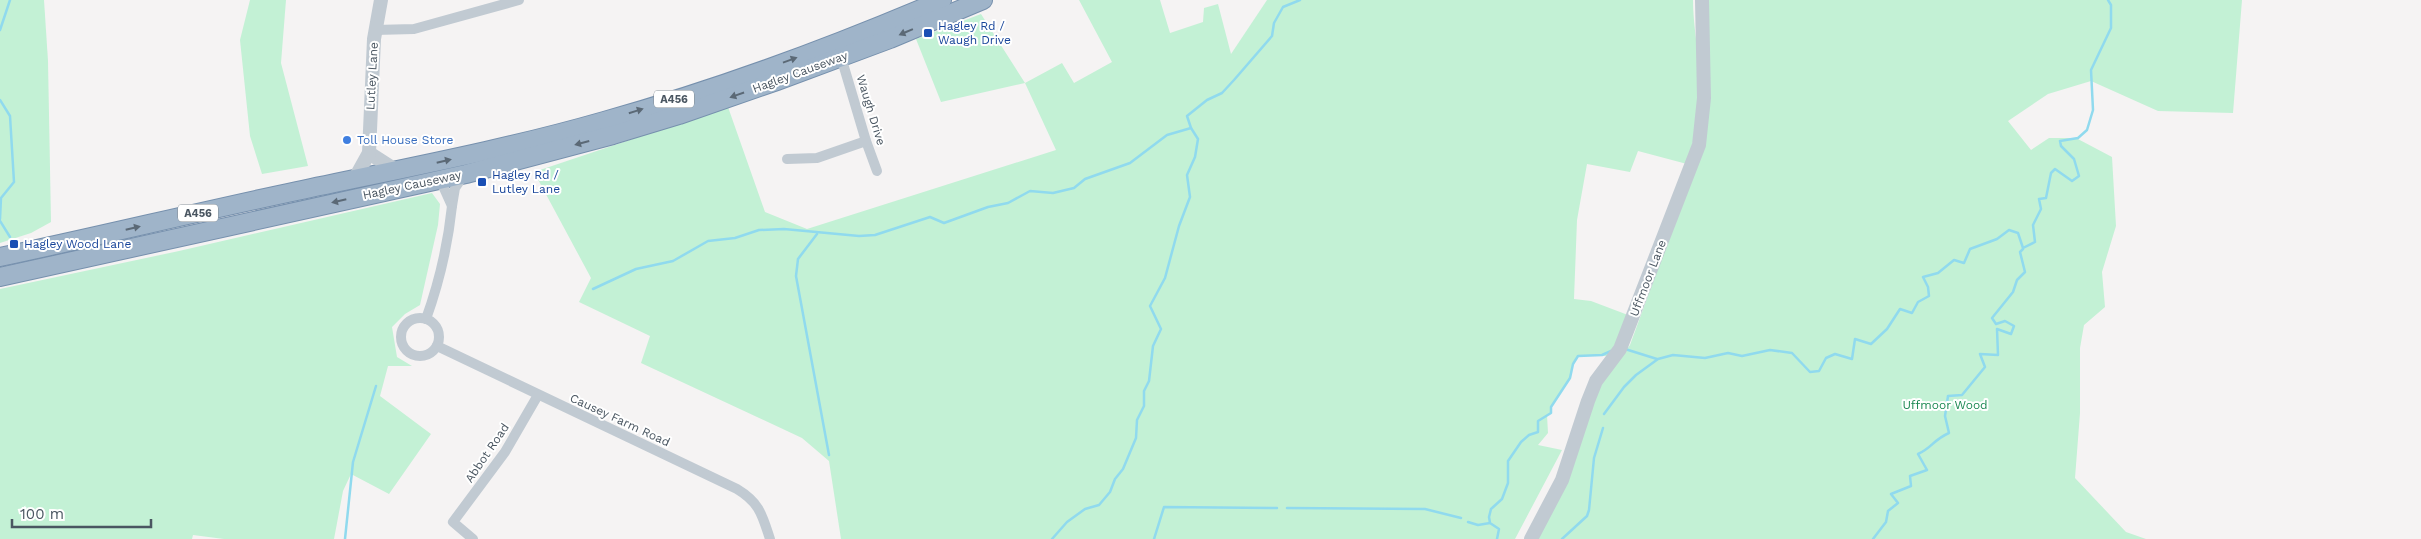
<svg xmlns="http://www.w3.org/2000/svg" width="2421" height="539" font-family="'Work Sans',sans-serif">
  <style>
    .green { fill: #c3f1d5 }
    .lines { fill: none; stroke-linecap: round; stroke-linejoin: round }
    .stream { stroke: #90daee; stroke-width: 2.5 }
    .trunk-casing { stroke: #7690ad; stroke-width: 20 }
    .minor { stroke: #c1cad2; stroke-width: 10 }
    .tertiary { stroke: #c1cad2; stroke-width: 14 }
    .trunk { stroke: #9fb4c9; stroke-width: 18 }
    .oneway { fill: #5b6976 }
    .transit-dot { fill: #1a4fb4; stroke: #fff; stroke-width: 2 }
    .shop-dot { fill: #3f7fe0; stroke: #fff; stroke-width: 2 }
    .labels { text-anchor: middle; stroke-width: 4; stroke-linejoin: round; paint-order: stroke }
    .shield { fill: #fff; stroke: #808990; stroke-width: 1 }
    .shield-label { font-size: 11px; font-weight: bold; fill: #4a5661 }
    .transit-label { font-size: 12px; fill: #164399; stroke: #fff; text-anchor: start }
    .street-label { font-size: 12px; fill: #4a5661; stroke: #fff }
    .shop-label { font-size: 12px; fill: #366cbe; stroke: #fff; text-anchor: start }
    .park-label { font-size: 12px; fill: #17864f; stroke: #fff }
  </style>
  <rect width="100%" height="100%" fill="#f5f3f3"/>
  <g class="green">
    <polygon points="0,0 44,0 48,61 51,222 31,233 0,243"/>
    <polygon points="250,0 286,0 281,63 308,166 262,174 250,136 240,40"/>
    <path d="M1079,0H1160L1170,33L1203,22L1204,8L1218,4L1231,54L1267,0H1693C1693,21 1697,44 1699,65C1701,98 1697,132 1687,164L1638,151L1630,172L1587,164L1577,220L1574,299L1591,301L1628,315L1610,356H1578L1573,364L1570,378L1551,407V413L1547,415L1548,433L1538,445L1562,450L1515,539H841L829,461L802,438L641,363L650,336L579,302L591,278L534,172L728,107L765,212L807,229L1056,150L1025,83L941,102L916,39L981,14L1025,83L1062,63L1074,83L1112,62Z"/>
    <polygon points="1705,0 2242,0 2233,113 2158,111 2091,81 2048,94 2008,121 2031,150 2049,138 2076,138 2112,157 2116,226 2102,272 2105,307 2084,325 2080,348 2080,413 2075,478 2126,532 2146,539 1538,539 1600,384 1630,345 1703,145"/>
    <polygon points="432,193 440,204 438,225 420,305 405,314 392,327 397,357 412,366 388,366 380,396 431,434 389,494 351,474 343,491 334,539 224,539 193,535 192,539 0,539 0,289 179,251"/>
  </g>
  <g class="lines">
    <g class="stream">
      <polyline points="0,30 10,0"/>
      <polyline points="0,100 10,116 14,182 1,198 0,219"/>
      <polyline points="0,221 10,237"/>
      <polyline points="817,234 798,259 796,276 829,455"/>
      <polyline points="593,289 636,269 673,261 708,241 735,238 759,230 784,229 859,236 875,235 930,217 944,223 988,207 1008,203 1030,191 1053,193 1074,188 1085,179 1130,163 1167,135 1191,128"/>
      <polyline points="1625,349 1657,359"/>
      <polyline points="1604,414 1624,387 1636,375 1658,359 1673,355 1705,358 1728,353 1742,356 1770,350 1792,353 1810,372 1819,371 1826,358 1835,354 1852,359 1855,339 1871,344 1887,329 1900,309 1912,313 1918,302 1929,296 1928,287 1923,277 1938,273 1954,260 1964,263 1970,249 1997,239 2009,230 2018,233 2023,248 2035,242 2033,225 2041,209 2039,199 2046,198 2051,173 2055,169 2072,181 2079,176 2074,159 2061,146 2060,141 2078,138 2087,130 2093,110 2091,70 2111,28 2111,5 2108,0"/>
      <polyline points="1287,508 1425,509 1461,518"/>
      <polyline points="1468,522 1478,525 1490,523"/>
      <polyline points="345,539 353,462 376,386"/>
      <polyline points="1052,539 1067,522 1085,509 1099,505 1110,492 1115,479 1123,469 1136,438 1137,420 1144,406 1144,391 1149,381 1153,346 1161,329 1150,306 1165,278 1179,226 1190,197 1187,175 1195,157 1198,139 1191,128 1187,116 1207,100 1222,93 1234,80 1272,36 1274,23 1283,7 1300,0"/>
      <polyline points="1154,539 1164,507 1277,508"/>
      <polyline points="1497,539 1499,529 1490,523 1489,517 1491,509 1502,499 1508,483 1508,461 1521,442 1529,435 1538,432 1538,421 1551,413 1551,407 1570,378 1573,364 1578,356 1602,355 1611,351"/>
      <polyline points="1562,539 1587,516 1589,510 1594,458 1603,428"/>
      <path d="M1873,539L1886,522L1888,511L1898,503L1891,494L1911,486L1910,476L1927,470L1918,454C1932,448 1933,440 1949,433L1945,416L1948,396L1962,395L1985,367L1980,354L1998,355L1997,329L2011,334L2014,326L2005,321L1996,324L1992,318L2013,292L2017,280L2025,272L2020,252L2023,249"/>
    </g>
    <g class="trunk-casing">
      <g id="trunk">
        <path d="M0,257C99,236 198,212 297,191C400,169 503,150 604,121C719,89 832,47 942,0"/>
        <polyline points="0,277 466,174 613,135 679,115 777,81 890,39 983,0"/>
      </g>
    </g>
    <g class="minor">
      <polyline points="375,30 414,29 519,0"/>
      <polyline points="841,57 866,141 877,171"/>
      <polyline points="787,159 817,158 866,141"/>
      <polyline points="434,180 443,186 452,206 455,188 463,176"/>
      <circle cx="420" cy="337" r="19"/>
      <path d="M426,319C439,283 448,244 452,206"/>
      <path d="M437,346L737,489C760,503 762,515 770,539"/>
      <polyline points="473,539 453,522 505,452 538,395"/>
    </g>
    <g class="tertiary">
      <polyline points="369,153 397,171"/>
      <polyline points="354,180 369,153 374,39 381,0"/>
      <polyline points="1531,539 1562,480 1588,401 1596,381 1620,349 1699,145 1704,98 1702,0"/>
    </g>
    <use href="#trunk" class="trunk"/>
  </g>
  <defs><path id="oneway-solid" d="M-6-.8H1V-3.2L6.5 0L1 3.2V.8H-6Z" transform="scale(1.25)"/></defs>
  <g class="oneway">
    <use href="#oneway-solid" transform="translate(906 32) rotate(157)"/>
    <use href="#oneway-solid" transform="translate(790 60) rotate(-20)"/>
    <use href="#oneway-solid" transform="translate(737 95) rotate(161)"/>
    <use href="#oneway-solid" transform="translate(636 111) rotate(-17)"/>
    <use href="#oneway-solid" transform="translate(582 143) rotate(165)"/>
    <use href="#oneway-solid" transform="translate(444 161) rotate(-13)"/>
    <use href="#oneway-solid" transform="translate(339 201) rotate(167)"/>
    <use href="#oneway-solid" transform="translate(133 228) rotate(-13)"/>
  </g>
  <g class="transit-dot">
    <rect x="923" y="28" width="10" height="10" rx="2.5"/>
    <rect x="477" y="177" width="10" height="10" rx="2.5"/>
    <rect x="9" y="239" width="10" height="10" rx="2.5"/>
  </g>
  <circle class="shop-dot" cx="347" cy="140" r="5"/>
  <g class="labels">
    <g class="shield">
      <rect x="654" y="90.5" width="40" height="17" rx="4"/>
      <rect x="178" y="204.5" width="40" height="17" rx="4"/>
    </g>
    <g class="shield-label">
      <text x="674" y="103">A456</text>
      <text x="198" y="217">A456</text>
    </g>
    <g class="transit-label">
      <text x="938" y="30">Hagley Rd /<tspan x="938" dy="14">Waugh Drive</tspan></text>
      <text x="492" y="179">Hagley Rd /<tspan x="492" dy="14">Lutley Lane</tspan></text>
      <text x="24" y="248">Hagley Wood Lane</text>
    </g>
    <g class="street-label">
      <text transform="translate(800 72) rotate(-20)" y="4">Hagley Causeway</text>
      <text transform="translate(372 76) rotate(-87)" y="4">Lutley Lane</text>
      <text transform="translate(871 110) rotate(73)" y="4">Waugh Drive</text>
      <text transform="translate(412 185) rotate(-12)" y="4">Hagley Causeway</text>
      <text transform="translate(1648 278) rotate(-69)" y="4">Uffmoor Lane</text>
      <text transform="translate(620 420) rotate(25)" y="4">Causey Farm Road</text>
      <text transform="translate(487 453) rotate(-56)" y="4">Abbot Road</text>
    </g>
    <g class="shop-label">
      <text x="357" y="144">Toll House Store</text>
    </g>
    <g class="park-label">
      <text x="1945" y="409">Uffmoor Wood</text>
    </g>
  </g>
  <path d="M12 519v8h139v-8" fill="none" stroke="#4a5661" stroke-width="2.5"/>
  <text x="20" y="519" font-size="15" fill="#4a5661" stroke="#ffffff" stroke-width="4" paint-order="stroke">100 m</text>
</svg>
